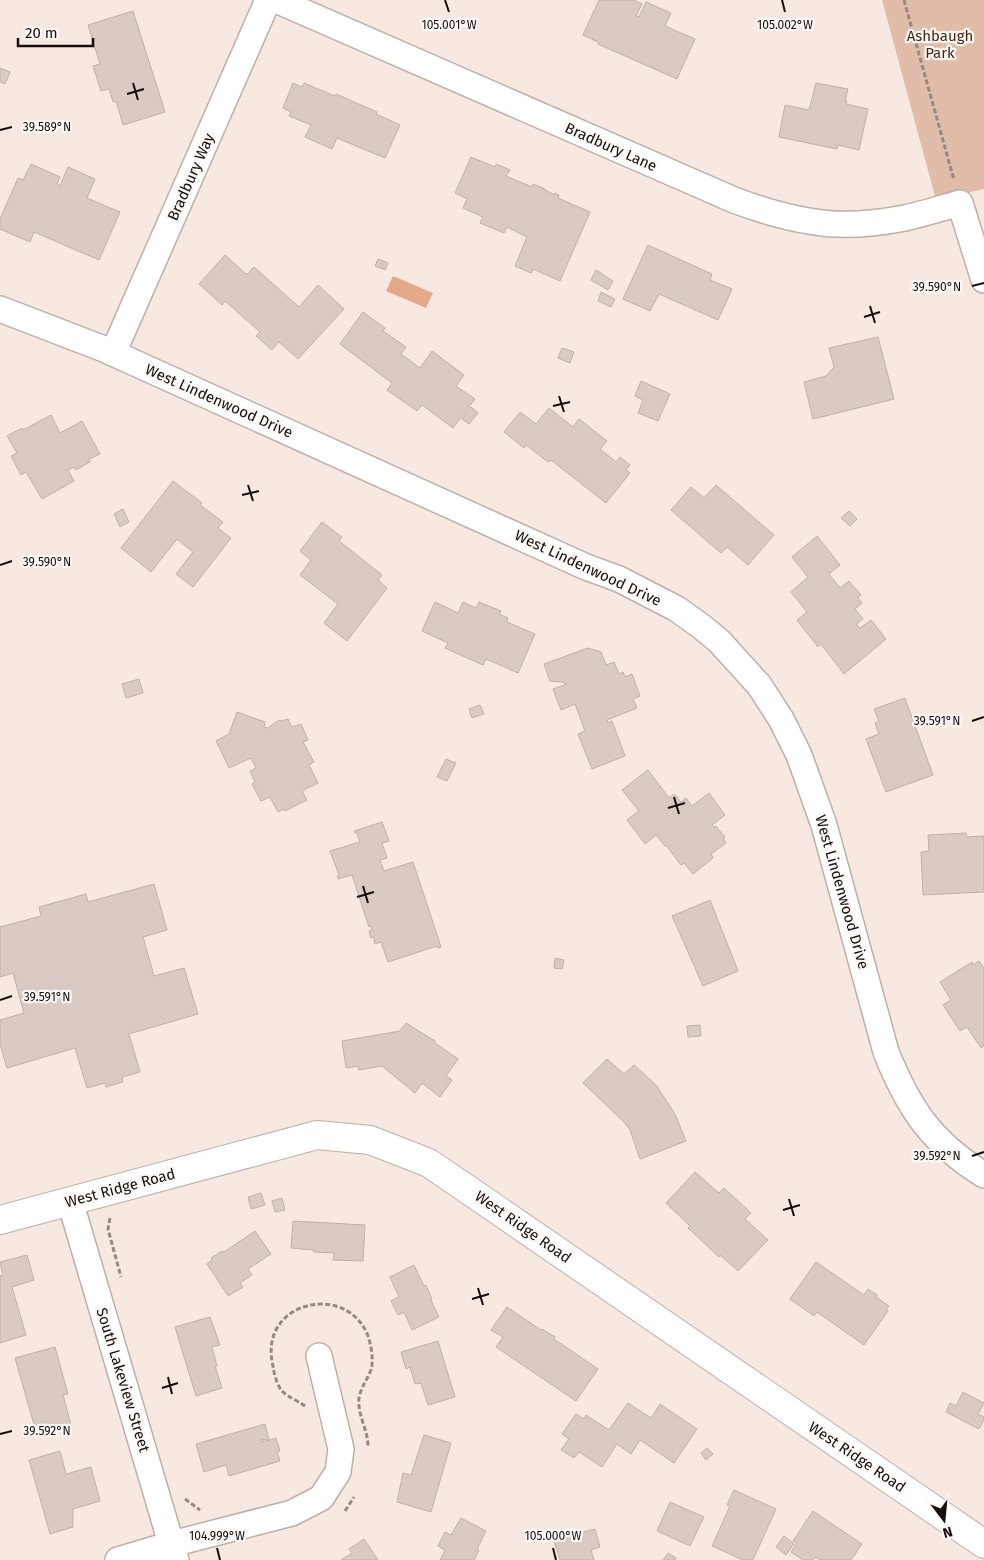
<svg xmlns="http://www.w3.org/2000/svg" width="984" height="1560" font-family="'Fira Sans',sans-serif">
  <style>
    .green { fill: #e1bda9 }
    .water { fill: #e3a989 }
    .building { fill: #d9cbc4; stroke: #beb1aa }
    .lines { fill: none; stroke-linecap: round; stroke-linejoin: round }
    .minor-casing { stroke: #bdb0a9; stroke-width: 28 }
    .tertiary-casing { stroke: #bdb0a9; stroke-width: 30 }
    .path { stroke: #948a84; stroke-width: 3; stroke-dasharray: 5 2.5; stroke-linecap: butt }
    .minor { stroke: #fff; stroke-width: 25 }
    .tertiary { stroke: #fff; stroke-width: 28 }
    .ticks { fill: none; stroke: #140f0c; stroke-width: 2 }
    .labels { text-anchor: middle; stroke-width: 4.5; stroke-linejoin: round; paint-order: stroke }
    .park-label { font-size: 15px; fill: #4b260e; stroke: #fdf8f5 }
    .street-label { font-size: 15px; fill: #140f0c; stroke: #fdf8f5 }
    .ticks-label { font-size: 12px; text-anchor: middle; fill: #140f0c; stroke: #fdf8f5; stroke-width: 4.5; stroke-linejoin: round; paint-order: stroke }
  </style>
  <rect width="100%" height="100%" fill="#f7e9e1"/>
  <polygon class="green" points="882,0 984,0 984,189 936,200"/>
  <polygon class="water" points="393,276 433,293 426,308 386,291"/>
  <g class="building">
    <polygon points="599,0 609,1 609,0 634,0 642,4 636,16 639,17 646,2 671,13 665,26 695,39 677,79 598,44 598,42 583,35"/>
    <polygon points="133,11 165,112 123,125 116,101 113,102 109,89 101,91 93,66 100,64 88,25"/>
    <polygon points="0,68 10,72 5,84 0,82"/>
    <polygon points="293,83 302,87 304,83 335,96 336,94 377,112 376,114 400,125 385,158 337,138 332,149 305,137 311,125 289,116 291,112 283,108"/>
    <polygon points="816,83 848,89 845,101 847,101 846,104 868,109 859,150 838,145 837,149 779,137 785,105 809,110"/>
    <polygon points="471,157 495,167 496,164 510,170 506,176 532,187 533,184 545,189 545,190 555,195 555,193 559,195 558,198 590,212 560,281 533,269 531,273 515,266 527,237 507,227 504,233 480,223 483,217 463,208 467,199 455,193"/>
    <polygon points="31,164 60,177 57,184 60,186 68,167 95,179 87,198 120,212 99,260 34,232 30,242 0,229 0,219 18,178 23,180"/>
    <polygon points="648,245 712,274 710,280 732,289 718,320 659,294 650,311 623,299"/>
    <polygon points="225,255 246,274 247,274 254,267 299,307 318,285 344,309 298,359 279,342 272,350 256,336 260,332 225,301 222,305 199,284"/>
    <polygon points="378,259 388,263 385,270 375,266"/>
    <polygon points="596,270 613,281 608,290 591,280"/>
    <polygon points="601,292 615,299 611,307 598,301"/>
    <polygon points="363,312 385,328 383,331 406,347 401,354 420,368 432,351 464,375 456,386 475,399 453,428 422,405 417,411 387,390 392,383 340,344"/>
    <polygon points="878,337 894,399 813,419 804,382 826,376 834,367 829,348"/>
    <polygon points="562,348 574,352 570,363 558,358"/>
    <polygon points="641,381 670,394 658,421 638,413 643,400 635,396"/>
    <polygon points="471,407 478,413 469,424 462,419"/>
    <polygon points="549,408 573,427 579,419 607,441 600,449 616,462 620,457 630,465 626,470 630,473 606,503 551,460 548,462 526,445 524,448 504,432 520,412 536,424"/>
    <polygon points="51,415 60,433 82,421 100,454 89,459 90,462 76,470 74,467 68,470 74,481 42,499 26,472 21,475 11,456 17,453 7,436 22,428 23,430"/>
    <polygon points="173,481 202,503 200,505 223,522 218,528 231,538 193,587 176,574 193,552 177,539 151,572 121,548"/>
    <polygon points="716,485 774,535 748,565 727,547 721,553 671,510 691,487 704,498"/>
    <polygon points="123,509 129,522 120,527 114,514"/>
    <polygon points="849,511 857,519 850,526 841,518"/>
    <polygon points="322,522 342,537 339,541 382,575 378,580 387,588 347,641 324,623 338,604 300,575 311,560 300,551"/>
    <polygon points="817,536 840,565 829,574 840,588 849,581 861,595 858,598 862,603 855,609 863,619 856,624 860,628 871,620 886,639 844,674 821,644 818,647 797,620 807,612 791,592 808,577 792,557"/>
    <polygon points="435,602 458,613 463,602 476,608 479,602 501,611 499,614 508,618 507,622 535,634 518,673 486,659 483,665 445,648 448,643 422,631"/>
    <polygon points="588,648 601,652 606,665 614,662 619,674 623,672 625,677 632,674 640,696 633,699 637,708 607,720 608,723 612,721 625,756 592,769 578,734 585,731 575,704 561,710 553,689 567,684 561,682 550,681 544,664"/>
    <polygon points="139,679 143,693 126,698 122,684"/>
    <polygon points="905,698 933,775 886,792 866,739 879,734 875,723 879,721 874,709"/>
    <polygon points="480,705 484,714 472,718 469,709"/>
    <polygon points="237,712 265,722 264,727 268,728 279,720 281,721 288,719 292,727 301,724 308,740 303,742 314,762 309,765 318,783 302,791 307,800 285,811 284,809 278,812 270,797 261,801 252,784 255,782 250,771 256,768 251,758 229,768 216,741 229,734"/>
    <polygon points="446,759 456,763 447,781 437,777"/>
    <polygon points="648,770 669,798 674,794 681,802 686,798 692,806 709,793 725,815 712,825 714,827 716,826 725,837 723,838 726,843 711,854 713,858 693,874 684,863 681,865 666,845 665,846 656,835 645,844 627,820 639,811 622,790"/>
    <polygon points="382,822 389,841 382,843 387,858 380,860 384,871 413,862 441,947 438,948 437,946 388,962 381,942 375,944 374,937 371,938 369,931 372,930 371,926 369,927 352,875 338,879 337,876 339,875 330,851 360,842 357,833 355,833 354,831"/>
    <polygon points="966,833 967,837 984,836 984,892 923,895 921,852 929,851 928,835"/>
    <polygon points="154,884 167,930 143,937 154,976 184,968 198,1014 129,1034 140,1072 122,1077 123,1082 106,1087 105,1083 87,1088 75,1048 7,1068 0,1044 0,1020 24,1013 13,973 0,977 0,927 41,916 39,907 86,894 88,902"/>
    <polygon points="710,900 738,971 703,986 672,916"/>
    <polygon points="555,958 564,960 562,969 554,968"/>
    <polygon points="979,961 984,968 984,1046 981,1048 967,1027 960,1031 943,1005 951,1000 940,982 972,962 973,965"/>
    <polygon points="406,1023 435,1041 435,1043 458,1059 446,1076 452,1080 440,1097 422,1083 415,1093 382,1066 359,1070 358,1066 346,1068 342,1041 400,1031"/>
    <polygon points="700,1025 701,1036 688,1037 687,1026"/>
    <polygon points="607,1059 624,1074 634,1065 656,1085 675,1114 686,1141 640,1159 630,1130 624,1122 583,1083"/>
    <polygon points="695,1172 719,1193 724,1188 751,1213 745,1219 768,1240 738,1271 720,1255 719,1257 688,1228 690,1226 666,1203"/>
    <polygon points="261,1193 265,1205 251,1209 248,1197"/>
    <polygon points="282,1198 285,1210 275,1212 272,1201"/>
    <polygon points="293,1221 365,1225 363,1261 333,1260 334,1253 314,1252 314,1250 291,1248"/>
    <polygon points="255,1231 271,1254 248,1269 252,1275 240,1283 243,1287 228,1296 207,1264 212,1260 211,1258 222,1251 224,1252"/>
    <polygon points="27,1255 34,1280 12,1287 26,1335 0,1343 0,1276 3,1275 0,1262"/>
    <polygon points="816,1262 864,1295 868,1289 877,1295 876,1297 889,1306 886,1310 888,1311 864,1345 817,1312 814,1316 790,1299"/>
    <polygon points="414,1265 424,1286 426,1285 432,1299 431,1300 439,1317 412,1330 404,1312 398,1315 391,1301 399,1297 390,1277"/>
    <polygon points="507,1307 541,1330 542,1329 555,1337 554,1339 598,1369 576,1401 496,1347 503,1337 491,1330"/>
    <polygon points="210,1317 220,1345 212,1347 217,1366 215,1366 222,1388 196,1396 175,1327"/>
    <polygon points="438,1341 455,1397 428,1405 421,1383 415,1384 410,1367 406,1369 401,1352"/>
    <polygon points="55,1347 68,1394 63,1395 71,1425 37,1435 15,1358"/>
    <polygon points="963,1392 984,1403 978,1414 984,1417 984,1420 979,1429 946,1412 950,1403 956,1406"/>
    <polygon points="628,1403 651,1418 660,1404 697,1429 674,1463 640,1440 631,1454 617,1444 602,1467 579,1452 574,1458 561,1450 569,1439 562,1434 576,1414 584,1419 586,1415 609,1430"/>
    <polygon points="265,1424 269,1439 261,1440 262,1442 276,1438 280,1451 277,1452 280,1461 229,1476 226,1465 204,1472 196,1444"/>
    <polygon points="424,1435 451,1443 431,1512 397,1502 403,1473 411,1475"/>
    <polygon points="707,1448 713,1454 706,1460 701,1453"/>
    <polygon points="60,1451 66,1474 91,1467 100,1501 73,1509 73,1527 50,1534 29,1460"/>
    <polygon points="734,1490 776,1509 753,1560 743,1560 712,1546 730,1506 727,1505"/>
    <polygon points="670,1502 704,1517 690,1546 657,1531"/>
    <polygon points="813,1511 862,1544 851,1560 820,1560 815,1557 813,1560 803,1560 791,1552 797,1543 793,1541"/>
    <polygon points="461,1518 486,1531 477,1549 479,1550 474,1560 440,1560 445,1550 438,1546 445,1532 451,1535"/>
    <polygon points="595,1529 600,1547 591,1550 594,1560 560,1560 554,1540"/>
    <polygon points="784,1536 794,1544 786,1555 776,1547"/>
    <polygon points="364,1539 378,1560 341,1560 352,1553 349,1549"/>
    <polygon points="668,1553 676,1558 675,1560 663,1560"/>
  </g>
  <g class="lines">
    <g class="minor-casing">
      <g id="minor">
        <path d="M276,0L734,200C758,209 783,217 809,221C839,227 874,224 905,218C923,214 942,208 960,203L984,280"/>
        <path d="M0,309L104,349L586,567L619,579L677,609L702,627L719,641L759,685L781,719L799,755L824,825L886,1052C909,1109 931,1142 984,1175"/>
        <polyline points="113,353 268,0"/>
        <polyline points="70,1201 176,1560"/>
        <polyline points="118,1560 172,1544 292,1513 321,1498 338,1472 341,1449 319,1356"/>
      </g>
    </g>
    <g class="tertiary-casing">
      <polyline id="tertiary" points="0,1220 317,1135 370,1140 429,1163 984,1544"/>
    </g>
    <g class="path">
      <polyline points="904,0 954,180"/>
      <polyline points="110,1218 108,1229 121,1277"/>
      <path d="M305,1406C298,1401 288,1397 282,1391C277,1385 274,1374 273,1366C257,1301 347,1281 368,1336C371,1345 374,1360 371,1370C367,1380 361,1387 359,1398C357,1414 368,1430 368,1446"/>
      <polyline points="185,1499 200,1510"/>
      <polyline points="345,1511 354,1497"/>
    </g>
    <use href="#minor" class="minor"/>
    <use href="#tertiary" class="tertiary"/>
  </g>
  <path class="ticks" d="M445,0L449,12M782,0L785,12M133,83L138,100M127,94L144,89M0,130L12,127M972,286L984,283M870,306L875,323M864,317L880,312M559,396L564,412M553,406L570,402M248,485L253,501M242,495L259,491M0,565L12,561M972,721L984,717M674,797L679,814M668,808L685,803M363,886L368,903M357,897L374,892M0,1000L12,996M972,1156L984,1152M789,1199L794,1216M783,1210L800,1205M478,1288L483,1305M472,1299L489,1294M168,1377L172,1394M162,1388L178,1383M0,1434L12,1431M217,1548L220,1560M553,1548L556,1560"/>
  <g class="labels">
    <g class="park-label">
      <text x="940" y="41">Ashbaugh<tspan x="940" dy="17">Park</tspan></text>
    </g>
    <g class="street-label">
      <text transform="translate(611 147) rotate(24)" y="5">Bradbury Lane</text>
      <text transform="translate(191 177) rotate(-66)" y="5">Bradbury Way</text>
      <text transform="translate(219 401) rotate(24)" y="5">West Lindenwood Drive</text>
      <text transform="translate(588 568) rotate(25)" y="5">West Lindenwood Drive</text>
      <text transform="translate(842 892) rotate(74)" y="5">West Lindenwood Drive</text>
      <text transform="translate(120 1188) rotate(-15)" y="5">West Ridge Road</text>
      <text transform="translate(523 1227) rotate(35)" y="5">West Ridge Road</text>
      <text transform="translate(123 1380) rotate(73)" y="5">South Lakeview Street</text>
      <text transform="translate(857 1457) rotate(34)" y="5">West Ridge Road</text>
    </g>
  </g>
  <g class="ticks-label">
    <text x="449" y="29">105.001°W</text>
    <text x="785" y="29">105.002°W</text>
    <text x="47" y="131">39.589°N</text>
    <text x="937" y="291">39.590°N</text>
    <text x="47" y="566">39.590°N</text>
    <text x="937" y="725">39.591°N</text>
    <text x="47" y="1001">39.591°N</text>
    <text x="937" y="1160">39.592°N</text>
    <text x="47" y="1435">39.592°N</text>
    <text x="217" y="1540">104.999°W</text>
    <text x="553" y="1540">105.000°W</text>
  </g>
  <g transform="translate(944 1520) rotate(164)" stroke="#fdf8f5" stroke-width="4" paint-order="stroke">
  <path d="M0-4L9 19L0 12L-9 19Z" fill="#140f0c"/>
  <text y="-8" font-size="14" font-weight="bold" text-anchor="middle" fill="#140f0c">N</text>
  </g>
  <path d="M18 38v8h75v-8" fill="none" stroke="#140f0c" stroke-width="2.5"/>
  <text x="25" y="38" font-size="15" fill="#140f0c" stroke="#fdf8f5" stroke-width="4" paint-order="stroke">20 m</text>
</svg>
